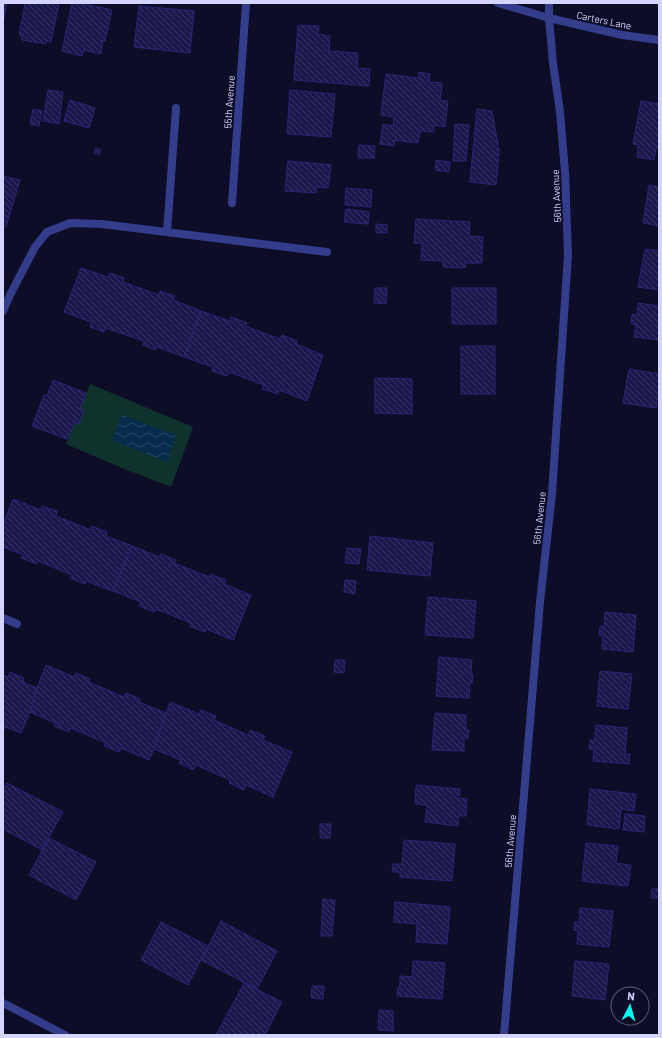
<svg xmlns="http://www.w3.org/2000/svg" width="662" height="1038" font-family="Barlow,sans-serif">
  <style>
    .pitch { fill: #0f322c }
    .water { fill: url(#water-waves) }
    .building { fill: url(#building-back-hatch); stroke: #292679 }
    .lines { fill: none; stroke-linecap: round; stroke-linejoin: round }
    .service { stroke: #333d8c; stroke-width: 8 }
    .minor { stroke: #333d8c; stroke-width: 8 }
    .tertiary { stroke: #333d8c; stroke-width: 8 }
    .labels { text-anchor: middle; stroke-width: 4; stroke-linejoin: round; paint-order: stroke }
    .street-label { font-size: 10px; fill: #d3d5ff; stroke: #0d0d28 }
  </style>
  <defs>
    <pattern id="water-waves" width="16" height="10" patternUnits="userSpaceOnUse"><rect width="16" height="10" fill="#062b4d"/><path d="M0 5q4-4 8 0t8 0" fill="none" stroke="#294968"/></pattern>
    <pattern id="building-back-hatch" width="6" height="6" patternUnits="userSpaceOnUse"><rect width="6" height="6" fill="#19174b"/><path d="M-1 5l2 2M0 0l6 6M5-1l2 2" fill="none" stroke="#3a3866"/></pattern>
  </defs>
  <rect width="100%" height="100%" fill="#0d0d28"/>
  <polygon class="pitch" points="90,384 193,427 171,487 122,468 66,444"/>
  <polygon class="water" points="122,415 176,435 167,462 112,440"/>
  <g class="building">
    <polygon points="3,3 7,3 3,22"/>
    <polygon points="25,3 59,3 51,42 47,41 46,44 22,40 22,35 19,35"/>
    <polygon points="72,3 81,3 112,10 105,41 103,40 101,54 84,50 82,56 62,51"/>
    <polygon points="139,6 194,11 190,53 134,47"/>
    <polygon points="298,25 319,26 318,34 330,36 329,51 358,53 357,68 370,69 369,86 294,80"/>
    <polygon points="419,72 430,74 429,82 442,83 440,100 448,101 445,127 434,125 434,132 420,131 418,143 395,140 394,146 380,144 383,124 393,126 394,117 381,115 386,74 418,78"/>
    <polygon points="48,90 63,92 59,124 43,121"/>
    <polygon points="290,90 335,94 331,137 287,134"/>
    <polygon points="70,100 95,108 89,128 64,121"/>
    <polygon points="641,101 659,104 659,148 656,148 654,160 637,157 638,145 633,144"/>
    <polygon points="33,109 42,111 39,126 30,124"/>
    <polygon points="477,109 492,111 499,151 496,185 470,182"/>
    <polygon points="455,124 469,125 466,161 453,161"/>
    <polygon points="359,145 375,146 374,158 358,158"/>
    <polygon points="96,148 101,150 99,155 94,153"/>
    <polygon points="436,160 450,162 449,172 435,170"/>
    <polygon points="288,161 331,165 328,188 316,187 316,193 285,191"/>
    <polygon points="3,176 20,180 6,227 3,226"/>
    <polygon points="649,185 659,187 659,226 643,223"/>
    <polygon points="346,188 372,190 371,207 345,205"/>
    <polygon points="346,209 369,212 368,224 344,222"/>
    <polygon points="416,219 470,222 469,236 483,237 482,263 466,263 465,268 443,267 443,261 421,260 422,244 414,243"/>
    <polygon points="376,224 387,225 387,233 376,233"/>
    <polygon points="645,249 659,251 659,290 638,287"/>
    <polygon points="81,268 108,277 110,273 124,278 123,282 159,295 160,291 175,296 173,300 201,311 184,357 157,347 155,350 143,345 144,341 106,328 104,332 90,327 91,322 64,312"/>
    <polygon points="375,288 387,288 386,304 374,303"/>
    <rect x="452" y="288" width="44" height="36"/>
    <polygon points="638,303 659,306 659,340 634,337 636,325 631,324 632,314 637,315"/>
    <polygon points="201,311 230,321 231,317 247,323 245,326 280,339 282,335 297,341 296,344 323,355 307,401 279,390 278,394 262,389 264,385 229,372 227,376 212,371 213,367 184,357"/>
    <rect x="461" y="346" width="34" height="48"/>
    <polygon points="629,369 659,374 659,403 657,402 656,408 623,403"/>
    <polygon points="375,378 412,379 412,414 375,413"/>
    <polygon points="53,380 86,393 80,409 84,411 79,424 75,423 67,439 32,426 44,395 47,396"/>
    <polygon points="13,499 41,510 42,506 57,511 56,516 91,530 92,526 107,532 106,536 132,546 113,591 86,581 85,584 70,578 72,575 38,561 37,564 21,558 23,555 3,547 3,525"/>
    <polygon points="370,536 433,543 430,576 367,570"/>
    <polygon points="132,546 159,557 161,554 176,560 174,563 209,577 210,574 226,580 224,584 251,595 233,640 206,629 205,632 189,626 191,623 156,609 154,612 139,606 141,602 113,591"/>
    <polygon points="347,548 361,549 359,564 345,563"/>
    <polygon points="345,580 356,581 355,594 344,592"/>
    <polygon points="428,597 476,601 473,638 425,635"/>
    <polygon points="605,612 636,615 633,652 602,649 603,636 599,635 600,626 604,626"/>
    <polygon points="439,657 472,660 471,673 473,674 472,683 470,682 469,698 436,696"/>
    <polygon points="335,660 345,660 344,673 334,672"/>
    <polygon points="46,665 74,677 76,673 90,679 89,682 124,697 126,693 140,699 139,702 166,713 154,749 149,760 121,748 119,752 104,746 106,743 71,728 69,732 54,726 55,723 30,712 37,688"/>
    <polygon points="600,671 632,674 628,709 597,706"/>
    <polygon points="10,672 24,678 23,682 37,688 30,712 21,733 5,727 4,730 3,730 3,675 8,677"/>
    <polygon points="170,702 199,714 201,710 216,716 214,720 248,735 250,730 265,736 263,740 292,752 273,797 246,785 244,790 229,783 230,780 196,765 193,770 179,763 181,760 154,749 166,713"/>
    <polygon points="435,713 466,715 466,730 469,730 468,738 464,738 464,751 432,750"/>
    <polygon points="596,725 627,728 625,754 630,754 629,764 593,761 594,749 589,749 590,740 594,741"/>
    <polygon points="7,783 63,812 42,850 3,829 3,791"/>
    <polygon points="416,785 460,789 459,798 467,799 466,816 459,816 458,826 425,822 427,805 415,804"/>
    <polygon points="590,789 636,794 634,811 621,809 619,829 587,825"/>
    <polygon points="625,814 645,816 644,832 623,830"/>
    <polygon points="320,824 331,824 330,838 320,838"/>
    <polygon points="49,838 96,862 76,900 29,875"/>
    <polygon points="404,840 455,844 452,881 400,877 400,872 392,872 393,864 402,864"/>
    <polygon points="586,843 618,846 616,863 631,865 628,886 582,881"/>
    <polygon points="652,889 659,889 659,898 651,898"/>
    <polygon points="323,899 335,900 332,936 321,936"/>
    <polygon points="395,902 450,907 447,944 416,942 417,924 394,922"/>
    <polygon points="580,908 613,911 609,947 577,944 578,931 574,930 575,922 579,922"/>
    <polygon points="221,921 277,951 257,989 201,960"/>
    <polygon points="161,922 208,946 188,985 141,960"/>
    <polygon points="413,961 445,963 442,999 397,996 398,987 400,987 400,976 412,977"/>
    <polygon points="575,961 609,964 605,1000 572,996"/>
    <polygon points="244,983 282,1002 265,1035 216,1035"/>
    <polygon points="312,986 324,986 323,999 311,998"/>
    <polygon points="379,1010 393,1011 393,1031 378,1030"/>
  </g>
  <g class="lines">
    <g class="service">
      <polyline points="167,232 176,108"/>
      <polyline points="3,311 10,295 35,247 47,232 70,223 102,224 327,252"/>
      <polyline points="3,618 17,624"/>
    </g>
    <g class="minor">
      <polyline points="549,3 549,18 622,35 659,40"/>
      <polyline points="232,203 246,3"/>
      <polyline points="3,1003 65,1035"/>
    </g>
    <polyline class="tertiary" points="498,3 549,18 553,63 560,112 565,172 568,255 552,494 540,602 504,1035"/>
  </g>
  <g class="labels">
    <g class="street-label">
      <text transform="translate(604 20) rotate(12)" y="4">Carters Lane</text>
      <text transform="translate(229 102) rotate(-86)" y="4">55th Avenue</text>
      <text transform="translate(556 196) rotate(-93)" y="4">56th Avenue</text>
      <text transform="translate(539 518) rotate(-84)" y="4">56th Avenue</text>
      <text transform="translate(510 841) rotate(-85)" y="4">56th Avenue</text>
    </g>
  </g>
  <rect width="662" height="1038" fill="none" stroke="#d3d5ff" stroke-width="8"/>
  <g transform="translate(630 1006) rotate(6)"><circle r="19" fill="#0d0d28" stroke="#5c5d7e"/>
  <path d="M0-3L7 15L0 10L-7 15Z" fill="#00feef"/>
  <text y="-6" font-size="11" font-weight="bold" text-anchor="middle" fill="#d3d5ff">N</text>
  </g>
</svg>
